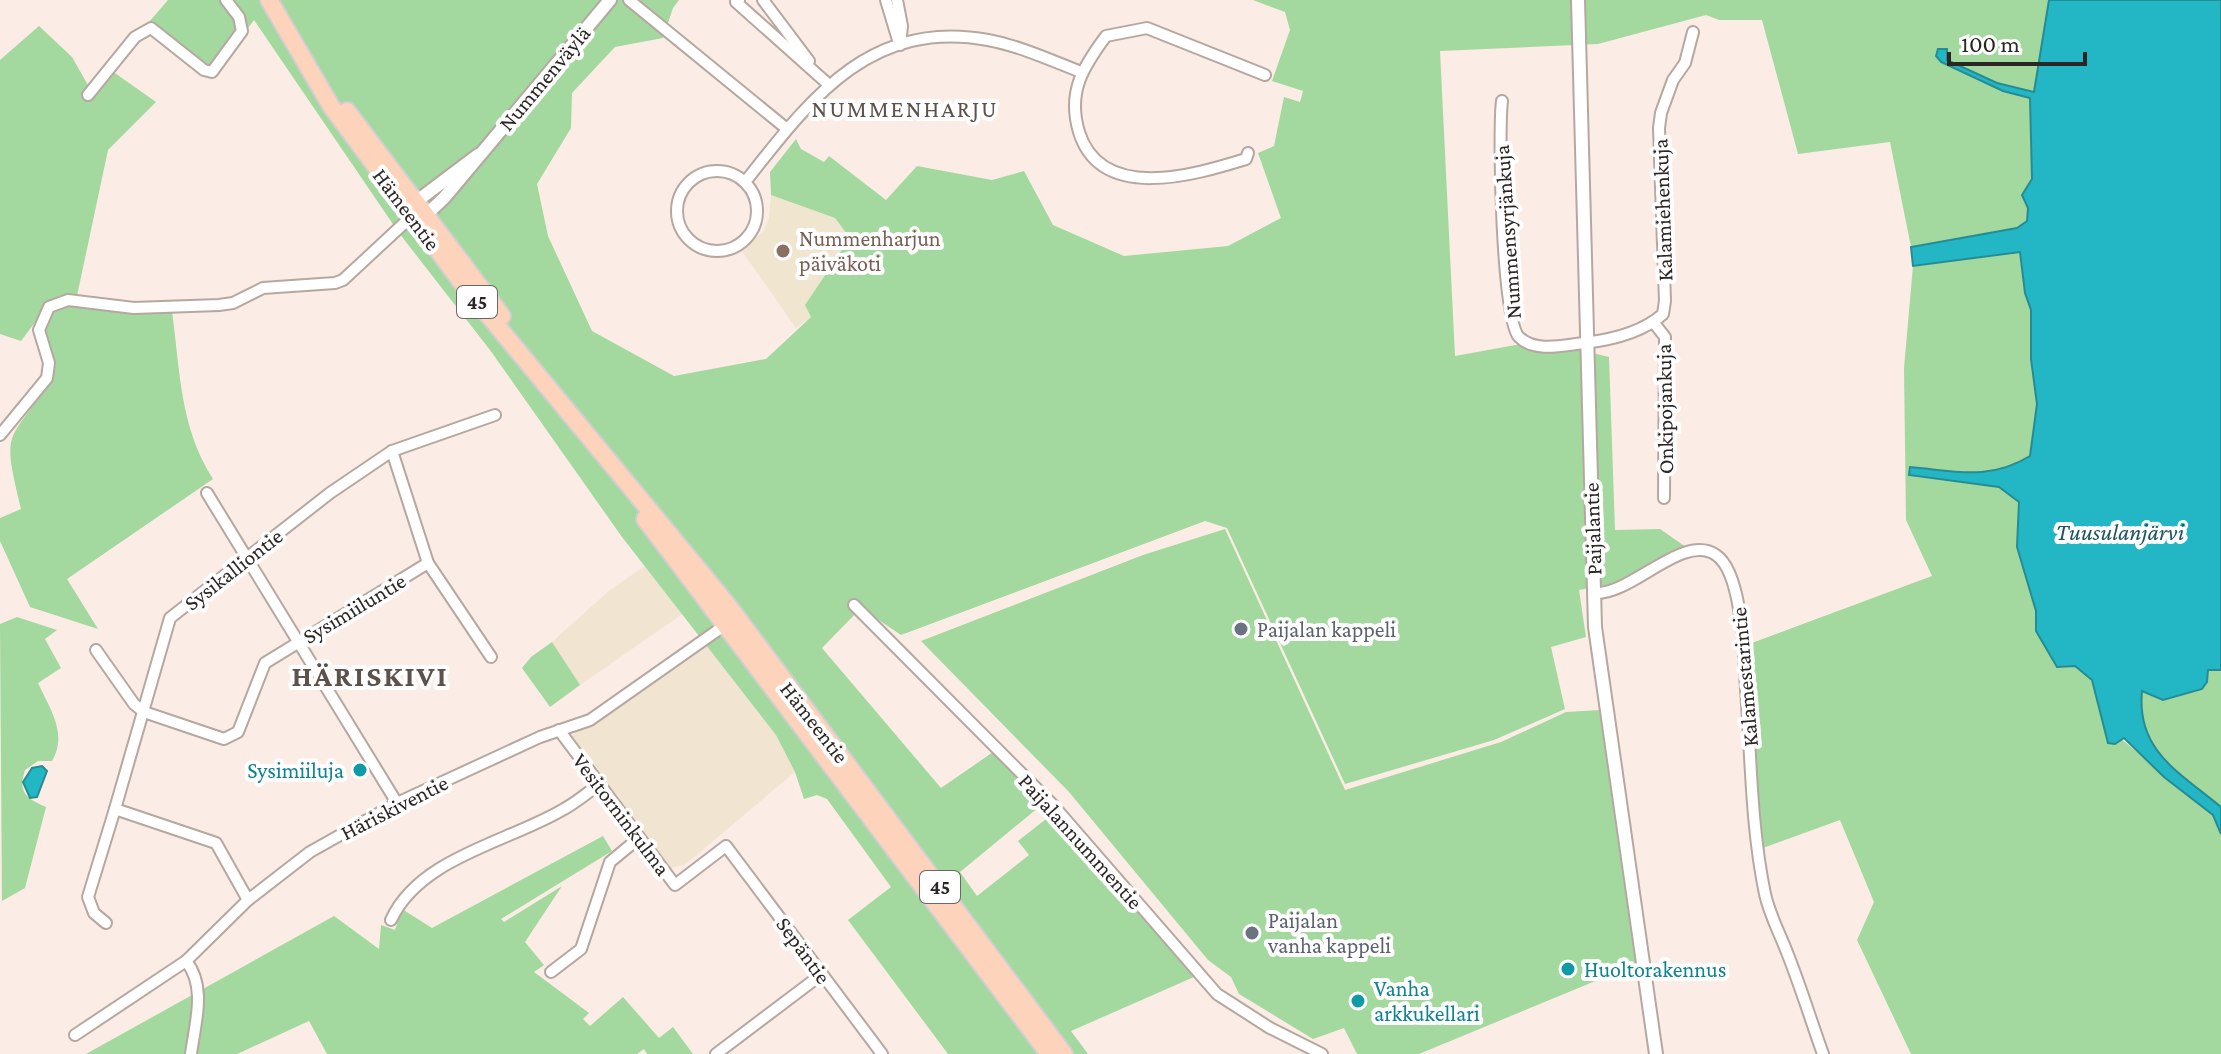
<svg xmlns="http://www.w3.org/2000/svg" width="2221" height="1054" font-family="'Crimson Pro',serif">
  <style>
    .industrial { fill: #f1e5d1 }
    .education { fill: #f0e6d0 }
    .green { fill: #a3d89e }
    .water { fill: #23b7c5; stroke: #258c94; stroke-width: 2 }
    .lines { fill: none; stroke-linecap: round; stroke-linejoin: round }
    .minor-casing { stroke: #b5a8a1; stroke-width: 14 }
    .tertiary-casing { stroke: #b5a8a1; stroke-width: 16 }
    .primary-casing { stroke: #d0cfcf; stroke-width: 20 }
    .minor { stroke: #fff; stroke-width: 10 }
    .tertiary { stroke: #fff; stroke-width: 12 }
    .primary { stroke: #fdd3bc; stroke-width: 16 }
    .education-dot { fill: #8d6e63; stroke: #fefefe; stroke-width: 3 }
    .worship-dot { fill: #6b7280; stroke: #fefefe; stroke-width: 3 }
    .culture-dot { fill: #0f9aa8; stroke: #fefefe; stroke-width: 3 }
    .labels { text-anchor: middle; stroke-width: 8; stroke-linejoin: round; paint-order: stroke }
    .shield { fill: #fefefe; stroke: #6a6765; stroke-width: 2 }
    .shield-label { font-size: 20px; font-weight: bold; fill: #2b2623 }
    .street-label { font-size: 22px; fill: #2b2623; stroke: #fefefe }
    .education-label { font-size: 22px; fill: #785e54; stroke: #fefefe; text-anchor: start }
    .worship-label { font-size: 22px; fill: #5b616d; stroke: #fefefe; text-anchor: start }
    .culture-label { font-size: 22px; fill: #0d838f; stroke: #fefefe; text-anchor: start }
    .neighbourhood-label { font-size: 24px; letter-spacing: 2px; fill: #5d514b; stroke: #fefefe }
    .water-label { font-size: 24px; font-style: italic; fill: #1b545a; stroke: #fefefe }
    .district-label { font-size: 30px; font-weight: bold; letter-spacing: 2px; fill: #5d514b; stroke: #fefefe }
  </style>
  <rect width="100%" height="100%" fill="#fbede5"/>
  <g class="industrial">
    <polygon points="645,566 684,613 580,685 552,642 610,590"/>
    <polygon points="708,644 776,735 795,772 686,864 671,868 572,735"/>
  </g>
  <polygon class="education" points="771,195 835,218 850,238 805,305 811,317 796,328 741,250 763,232 769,218"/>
  <g class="green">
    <polygon points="168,0 679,0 673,8 663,38 615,47 572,93 571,128 537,184 548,236 592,331 674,376 766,359 811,317 805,305 850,238 835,218 771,195 770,172 796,139 801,149 824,162 829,156 886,200 917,166 992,180 1024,171 1053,225 1124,256 1228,246 1281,218 1258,153 1274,146 1284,97 1300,102 1303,91 1272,81 1290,30 1285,12 1253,0 2049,0 2034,92 1997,83 1936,56 2003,91 2030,98 2032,179 2027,221 2017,228 1911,247 1890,142 1798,154 1762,20 1719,20 1706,15 1598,44 1440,51 1455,356 1521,344 1569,347 1609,357 1615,530 1660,529 1686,547 1613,584 1579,590 1586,637 1551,647 1565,709 1494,740 1345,784 1227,528 1205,521 901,635 861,608 822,648 941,788 996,750 1045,802 960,872 977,896 1029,855 1018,841 1055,812 1194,977 1071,1031 1088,1054 948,1054 848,920 891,887 827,799 817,795 804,799 795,772 776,735 622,537 490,350 399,233 254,20 212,76 149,22"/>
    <polygon points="39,26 72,57 89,87 112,71 156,102 108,150 77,296 48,305 21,341 0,334 0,60"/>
    <path d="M2020,251L2025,293L2031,310V359L2037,404L2030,456C1986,481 1958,471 1910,467L1909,474L1999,487L2020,502L2017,547L2036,611V631L2056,667L2075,666L2092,680L2102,723L2213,815L2221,834V1054H1911L1857,940L1874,902L1840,820L1760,849L1744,646L1932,576L1906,520L1904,368L1913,266Z"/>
    <path d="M68,303L172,311C180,371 180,428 213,479L67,579L98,629L30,607L0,541V518L21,509C0,423 10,446 51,378L42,324L52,309Z"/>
    <polygon points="1225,529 1345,790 1501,742 1566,712 1600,710 1639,963 1419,1054 1357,1054 1344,1028 1313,1039 1239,994 1231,977 1208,960 1069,792 921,641 1143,555"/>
    <path d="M17,617L57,630L45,639L61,668L38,683C50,709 68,734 52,761H38L25,770C18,792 25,798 46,807L25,888L2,901L0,624Z"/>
    <polygon points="552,642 580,685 550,707 522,668 531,657"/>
    <path d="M2207,670H2221V807C2178,771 2138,754 2142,691Z"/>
    <polygon points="603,836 612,851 501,919 504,922 562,886 525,942 544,965 534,972 589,1013 583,1019 590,1026 623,997 659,1038 673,1027 693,1054 647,1054 644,1049 637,1054 327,1054 309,1021 237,1054 86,1054 334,916 379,949 381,925 395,930 402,909 432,928"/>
  </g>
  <g class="water">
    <path d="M2049,0H2221V670H2208L2207,682L2202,689L2163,700L2142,691C2136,751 2180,773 2221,807V834L2213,815L2164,777L2124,738L2115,744L2108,743L2092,680L2075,666L2057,667L2036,631V611L2017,547L2019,502L1999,487L1909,475L1910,467C1956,471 1989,481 2030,456L2037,404L2031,359V310L2025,293L2020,252L1913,266L1911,247L2017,228L2027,221L2028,208L2022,195L2032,179L2030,98L2003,91L1941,62L1936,56L1938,49H1947V60L1997,83L2034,92Z"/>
    <polygon points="42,766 47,771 37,797 30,798 23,782 32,768"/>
  </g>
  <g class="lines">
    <g class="minor-casing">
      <g id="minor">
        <polyline points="629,0 787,129"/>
        <polyline points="739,0 736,2 828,84"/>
        <polyline points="763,0 809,61"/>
        <polyline points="886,0 898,40"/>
        <polyline points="897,0 902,26 900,45"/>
        <polyline points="88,95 135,37 151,28 204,70 212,72 242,31 239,17 226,0"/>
        <path d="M1502,101C1498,134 1502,320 1519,337C1535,353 1564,345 1584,343C1610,340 1643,332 1663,314L1665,301L1659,128L1661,113L1673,80L1685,63L1693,32"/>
        <path d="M1248,153L1246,159C1194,175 1101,203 1079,132C1067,92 1083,67 1106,36L1147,28L1265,75"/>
        <circle cx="717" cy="211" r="40"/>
        <path d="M745,182C809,101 869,18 988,40C1020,46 1050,60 1081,72"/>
        <polyline points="1654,323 1665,337 1664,498"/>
        <polyline points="0,435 47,378 49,363 39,330 49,307 68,300 134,308 219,305 233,303 263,288 335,283 343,280 412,216"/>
        <polyline points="392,451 428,563 491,657"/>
        <polyline points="207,493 397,803"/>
        <path d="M1594,593C1631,596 1683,532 1716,555C1743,573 1744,659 1746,689C1751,757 1751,827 1765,894C1769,912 1777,928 1784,945C1799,981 1810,1018 1823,1054"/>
        <polyline points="854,605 1053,805 1217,994 1270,1028 1322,1054"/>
        <polyline points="96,650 134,704 144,712 224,739 238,732 265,663 428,563"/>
        <polyline points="559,730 675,885 726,846 882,1054"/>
        <polyline points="248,900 216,843 115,809 170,618 330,493 392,451 495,415"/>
        <path d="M391,920C420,857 509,842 564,809C577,802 588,792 600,784"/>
        <polyline points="106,923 94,913 88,897 115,809"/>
        <path d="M186,961C207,987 195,1023 191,1054"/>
        <polyline points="551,972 581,949 610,862 639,838"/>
        <polyline points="75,1035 186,961 248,900 310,852 397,803 540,737 590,720 728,623"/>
        <polyline points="716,1054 822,974"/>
      </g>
    </g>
    <g class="tertiary-casing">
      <g id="tertiary">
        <polyline points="1578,0 1595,627 1656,1054"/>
        <polyline points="478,155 417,201 412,216 427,214 444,198 610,0"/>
      </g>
    </g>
    <g class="primary-casing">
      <g id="primary">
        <polyline points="269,0 331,106 465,287 727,604 1064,1054"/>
        <polyline points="347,111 502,316"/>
        <polyline points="645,519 1049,1054"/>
      </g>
    </g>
    <use href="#minor" class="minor"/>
    <use href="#tertiary" class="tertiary"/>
    <use href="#primary" class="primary"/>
  </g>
  <circle class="education-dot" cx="783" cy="251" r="8"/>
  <g class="worship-dot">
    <circle cx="1241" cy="629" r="8"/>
    <circle cx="1252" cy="933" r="8"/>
  </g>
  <g class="culture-dot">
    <circle cx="360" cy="770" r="8"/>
    <circle cx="1568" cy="969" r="8"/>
    <circle cx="1358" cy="1001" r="8"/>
  </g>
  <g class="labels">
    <g class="shield">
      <rect x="457" y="286" width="40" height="32" rx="6"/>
      <rect x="920" y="871" width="40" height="32" rx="6"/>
    </g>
    <g class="shield-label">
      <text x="477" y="309">45</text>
      <text x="940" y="894">45</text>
    </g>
    <g class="street-label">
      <text transform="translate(544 78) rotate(-50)" y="8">Nummenväylä</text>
      <text transform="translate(407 209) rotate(53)" y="8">Hämeentie</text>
      <text transform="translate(1662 210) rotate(-92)" y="8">Kalamiehenkuja</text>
      <text transform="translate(1507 232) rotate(-94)" y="8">Nummensyrjänkuja</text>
      <text transform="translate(1664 409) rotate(-91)" y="8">Onkipojankuja</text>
      <text transform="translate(1592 529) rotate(-92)" y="8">Paijalantie</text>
      <text transform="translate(233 569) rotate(-38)" y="8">Sysikalliontie</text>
      <text transform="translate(354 608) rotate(-31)" y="8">Sysimiiluntie</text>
      <text transform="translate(1744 677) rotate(-95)" y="8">Kalamestarintie</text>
      <text transform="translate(815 722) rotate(52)" y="8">Hämeentie</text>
      <text transform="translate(394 807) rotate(-27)" y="8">Häriskiventie</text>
      <text transform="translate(622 814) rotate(53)" y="8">Vesitorninkulma</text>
      <text transform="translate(1081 841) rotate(48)" y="8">Paijalannummentie</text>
      <text transform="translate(804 950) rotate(54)" y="8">Sepäntie</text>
    </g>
    <g class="education-label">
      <text x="799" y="246">Nummenharjun<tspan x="799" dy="25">päiväkoti</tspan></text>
    </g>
    <g class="worship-label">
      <text x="1257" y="637">Paijalan kappeli</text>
      <text x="1268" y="928">Paijalan<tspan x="1268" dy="25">vanha kappeli</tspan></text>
    </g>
    <g class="culture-label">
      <text x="344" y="778" text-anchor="end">Sysimiiluja</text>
      <text x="1584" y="977">Huoltorakennus</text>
      <text x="1374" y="996">Vanha<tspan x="1374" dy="25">arkkukellari</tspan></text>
    </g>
    <g class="neighbourhood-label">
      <text x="905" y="117">NUMMENHARJU</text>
    </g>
    <g class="water-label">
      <text x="2120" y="540">Tuusulanjärvi</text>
    </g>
    <g class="district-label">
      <text x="370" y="686">HÄRISKIVI</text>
    </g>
  </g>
  <path d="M1949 52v12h136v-12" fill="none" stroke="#2b2623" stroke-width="4"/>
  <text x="1961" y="52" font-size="24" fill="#2b2623" stroke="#fefefe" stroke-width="6" paint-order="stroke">100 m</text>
</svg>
